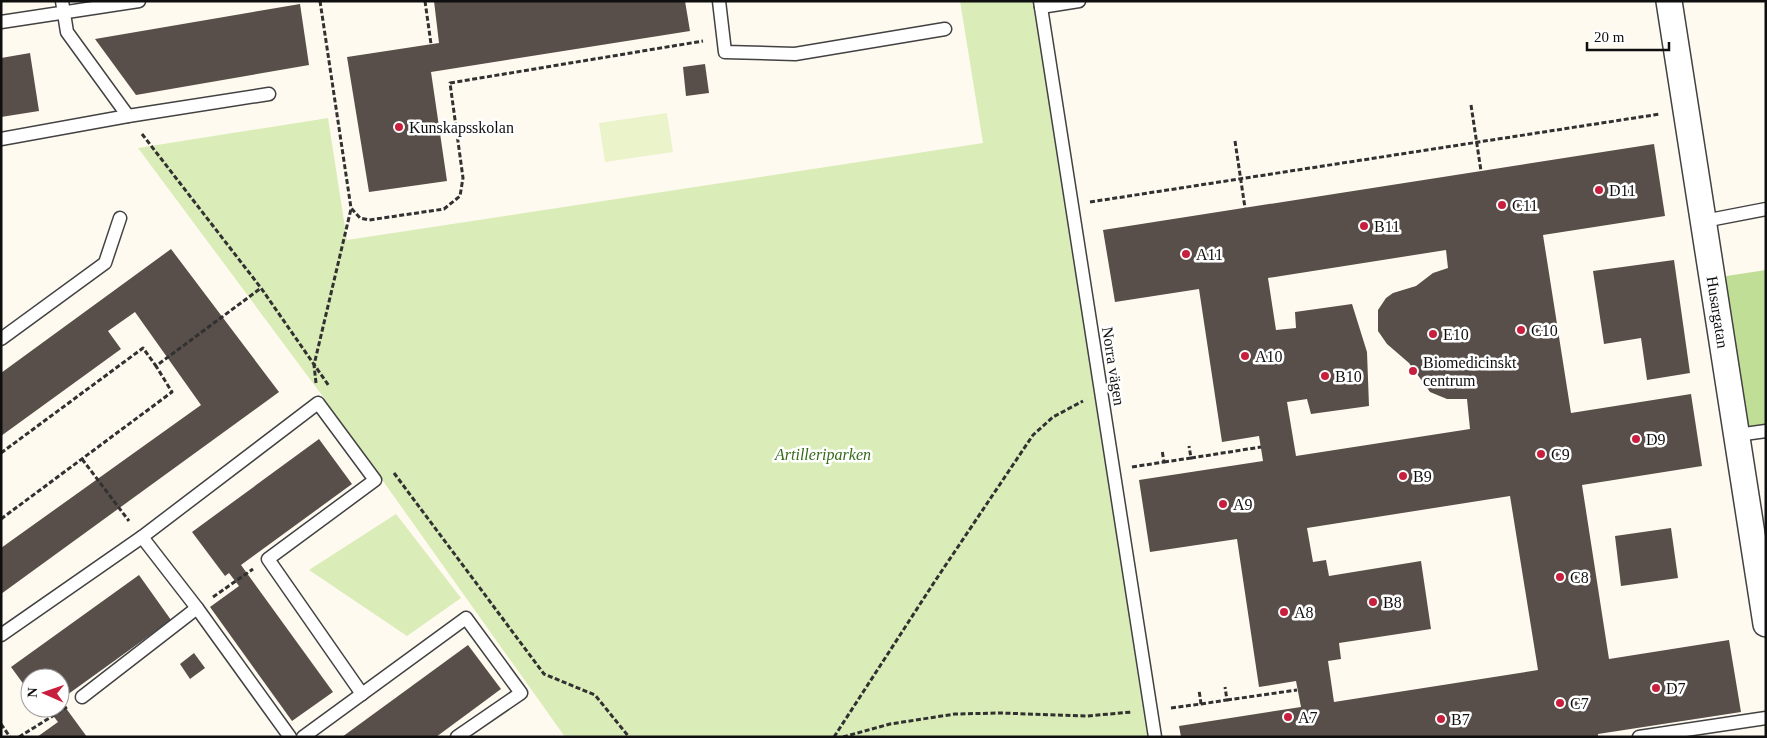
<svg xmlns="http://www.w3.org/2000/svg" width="1767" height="738" font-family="'Times New Roman',serif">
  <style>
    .green { fill: #daecb7 }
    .forest { fill: #c0de96 }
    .pitch { fill: #eaf3ca }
    .building { fill: #584e4a; fill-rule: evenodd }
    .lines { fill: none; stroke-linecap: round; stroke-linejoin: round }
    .service-casing { stroke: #424242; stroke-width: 15 }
    .minor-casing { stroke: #424242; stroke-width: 28 }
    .path { stroke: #313131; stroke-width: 3; stroke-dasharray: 5 2.5; stroke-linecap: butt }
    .service { stroke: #fff; stroke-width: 12 }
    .minor { stroke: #fff; stroke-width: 25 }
    .poi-dot { fill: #c71f3d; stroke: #fff; stroke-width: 2 }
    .labels { text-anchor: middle; stroke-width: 5; stroke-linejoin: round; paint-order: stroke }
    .poi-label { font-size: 16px; fill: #0f0f0f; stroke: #fff; text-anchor: start }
    .street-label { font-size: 16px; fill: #0f0f0f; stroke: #fff }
    .park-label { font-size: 16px; font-style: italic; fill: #366b1b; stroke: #fff }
  </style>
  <rect width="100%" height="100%" fill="#fffaf0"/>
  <g class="green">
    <polygon points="960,1 1040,1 1155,737 565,737 324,398 138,148 328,118 347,240 983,143"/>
    <polygon points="396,514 461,598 407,636 309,570"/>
  </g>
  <polygon class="forest" points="1766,270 1766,431 1737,435 1713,278"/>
  <polygon class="pitch" points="667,113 673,152 605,162 599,123"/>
  <g class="building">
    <polygon points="434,1 685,1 690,31 431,72 447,181 369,192 347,57 439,43"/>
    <polygon points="300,4 309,65 136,95 95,39"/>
    <polygon points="30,53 39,111 1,117 1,58"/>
    <polygon points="705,64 709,93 686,96 683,67"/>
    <path d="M1654,144L1665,216L1543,235L1571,413L1691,394L1702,466L1582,485L1609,659L1729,640L1741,712L1598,734V737H1181L1179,726L1301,707L1296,681L1259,687L1237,539L1150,552L1139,480L1263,461L1259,436L1222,442L1199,289L1115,302L1103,230ZM1446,250L1448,268L1433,273L1416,286L1393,293L1386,298L1378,310V331L1387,344L1409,363L1430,392L1447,399H1467L1470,429L1296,456L1287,402L1307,399L1311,414L1369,406L1367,352L1352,304L1295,312L1296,328L1276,330L1268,278ZM1510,496L1538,670L1334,702L1328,661L1341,659L1339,643L1431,629L1421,561L1329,576L1326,560L1313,562L1307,528Z"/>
    <polygon points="171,249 279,392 1,594 1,548 201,405 135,312 108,331 121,349 1,436 1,373"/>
    <polygon points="1674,260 1690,373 1647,380 1641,338 1604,344 1593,271"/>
    <polygon points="319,439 352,484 241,565 333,692 292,721 210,607 239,586 229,573 225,576 192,532"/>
    <polygon points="1671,528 1678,578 1621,586 1615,536"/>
    <polygon points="139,575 171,620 60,700 87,737 37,737 58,722 48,709 44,712 41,708 60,708 60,678 30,678 30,693 11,667"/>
    <polygon points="468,645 501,689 436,737 342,737"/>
    <polygon points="194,653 205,668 190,679 180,664"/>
  </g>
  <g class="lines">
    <g class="service-casing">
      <g id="service">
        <polyline points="62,1 67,32 128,116"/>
        <polyline points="719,1 725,52 795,54 945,29"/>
        <polyline points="1040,1 1155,737"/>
        <polyline points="1041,7 1079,1"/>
        <polyline points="1,22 139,1"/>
        <polyline points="1,139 128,116 269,94"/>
        <polyline points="1704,221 1766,209"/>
        <polyline points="1,339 105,263 120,218"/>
        <polyline points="1737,435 1766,431"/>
        <polyline points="142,537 197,608 290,737"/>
        <polyline points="1,635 142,537 318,403 375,480 268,559 362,694"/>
        <polyline points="82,697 197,608"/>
        <polyline points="303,737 466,618 521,693 457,737"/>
        <polyline points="1639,737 1766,718"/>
      </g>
    </g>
    <g class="minor-casing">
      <polyline id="minor" points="1669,1 1766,624"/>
    </g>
    <g class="path">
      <polyline points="320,1 351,208 360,218 369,220 444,209 460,196 463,178 450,83 703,41"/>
      <polyline points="425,1 431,44"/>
      <polyline points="1471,105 1481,171"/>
      <polyline points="142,134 261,288 329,386"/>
      <polyline points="1235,141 1245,208"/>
      <polyline points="1090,202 1660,114"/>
      <polyline points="316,383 314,365 351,209"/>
      <polyline points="1,453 143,348 156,366 261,288"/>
      <polyline points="1191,458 1261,447"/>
      <polyline points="82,459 129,521"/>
      <polyline points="1164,462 1191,458 1189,446"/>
      <polyline points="1132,467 1164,462 1162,450"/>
      <polyline points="394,473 544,674 595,695 629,737"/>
      <polyline points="1,519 172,392 156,366"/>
      <polyline points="213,597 253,569"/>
      <polyline points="1227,700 1297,690"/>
      <polyline points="1201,704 1227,700 1225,687"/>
      <polyline points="1171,708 1201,704 1199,690"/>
      <polyline points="1,724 10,737"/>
      <polyline points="19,737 67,707"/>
      <polyline points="834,737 935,581 1033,435 1053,417 1083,401"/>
      <polyline points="843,737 890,724 955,714 1000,713 1087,716 1132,712"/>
    </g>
    <use href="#service" class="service"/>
    <use href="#minor" class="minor"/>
  </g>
  <g class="poi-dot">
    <circle cx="399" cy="127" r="5"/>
    <circle cx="1599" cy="190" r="5"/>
    <circle cx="1502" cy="205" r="5"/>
    <circle cx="1364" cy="226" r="5"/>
    <circle cx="1186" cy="254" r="5"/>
    <circle cx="1521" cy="330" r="5"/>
    <circle cx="1433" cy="334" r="5"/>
    <circle cx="1245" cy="356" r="5"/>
    <circle cx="1413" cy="371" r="5"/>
    <circle cx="1325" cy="376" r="5"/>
    <circle cx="1636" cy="439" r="5"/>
    <circle cx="1541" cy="454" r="5"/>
    <circle cx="1403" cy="476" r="5"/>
    <circle cx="1223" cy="504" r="5"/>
    <circle cx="1560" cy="577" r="5"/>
    <circle cx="1373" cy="602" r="5"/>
    <circle cx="1284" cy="612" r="5"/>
    <circle cx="1656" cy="688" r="5"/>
    <circle cx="1560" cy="703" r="5"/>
    <circle cx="1288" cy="717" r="5"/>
    <circle cx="1441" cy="719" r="5"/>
  </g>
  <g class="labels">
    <g class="poi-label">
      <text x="409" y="133">Kunskapsskolan</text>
      <text x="1609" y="196">D11</text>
      <text x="1512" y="211">C11</text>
      <text x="1374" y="232">B11</text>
      <text x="1196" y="260">A11</text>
      <text x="1531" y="336">C10</text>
      <text x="1443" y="340">E10</text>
      <text x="1255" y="362">A10</text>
      <text x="1423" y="368">Biomedicinskt<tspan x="1423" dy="18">centrum</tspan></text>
      <text x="1335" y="382">B10</text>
      <text x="1646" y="445">D9</text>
      <text x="1551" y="460">C9</text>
      <text x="1413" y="482">B9</text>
      <text x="1233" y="510">A9</text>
      <text x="1570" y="583">C8</text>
      <text x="1383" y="608">B8</text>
      <text x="1294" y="618">A8</text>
      <text x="1666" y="694">D7</text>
      <text x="1570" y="709">C7</text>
      <text x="1298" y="723">A7</text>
      <text x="1451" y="725">B7</text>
    </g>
    <g class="street-label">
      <text transform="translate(1718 312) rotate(81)" y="6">Husargatan</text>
      <text transform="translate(1114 366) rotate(81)" y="6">Norra vägen</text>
    </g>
    <g class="park-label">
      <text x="823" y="460">Artilleriparken</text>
    </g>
  </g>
  <rect width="1767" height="738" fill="none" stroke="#0f0f0f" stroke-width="5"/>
  <g transform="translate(45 693) rotate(272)"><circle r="24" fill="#ffffff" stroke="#9f9f9f"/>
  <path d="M0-4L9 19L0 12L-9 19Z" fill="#c71f3d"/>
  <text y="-8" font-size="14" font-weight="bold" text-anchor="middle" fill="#0f0f0f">N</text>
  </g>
  <path d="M1587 42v8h82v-8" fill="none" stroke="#0f0f0f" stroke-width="2.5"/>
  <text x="1594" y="42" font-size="15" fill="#0f0f0f" stroke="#ffffff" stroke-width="4" paint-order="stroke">20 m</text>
</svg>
